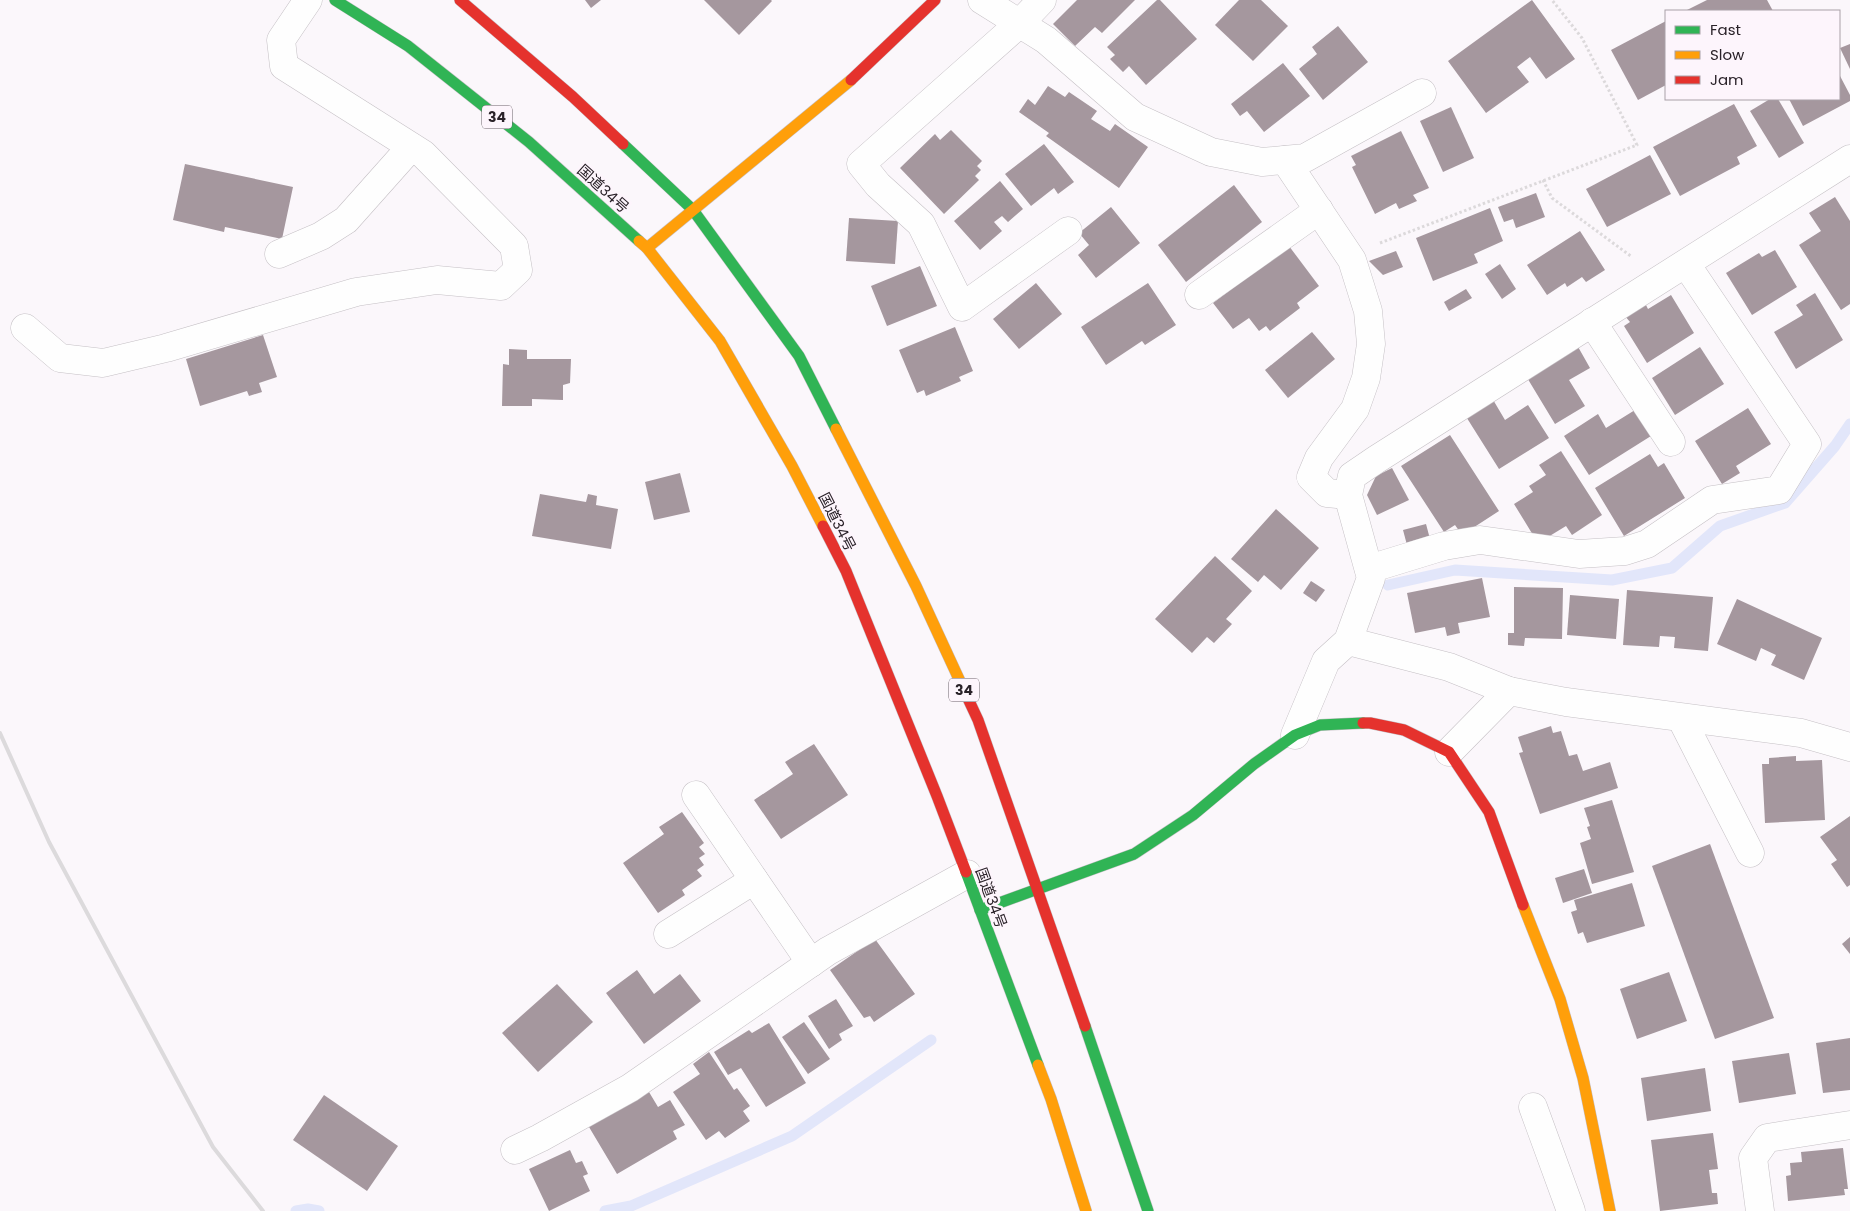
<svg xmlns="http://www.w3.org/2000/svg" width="1850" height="1211" font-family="Poppins,'Noto Sans JP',sans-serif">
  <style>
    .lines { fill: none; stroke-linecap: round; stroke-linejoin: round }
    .stream { stroke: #e2e6fa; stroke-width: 11 }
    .building { fill: #a5979e }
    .street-casing { stroke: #c5c0c5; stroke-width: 29 }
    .fast-casing { stroke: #c5c0c5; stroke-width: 12 }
    .slow-casing { stroke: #c5c0c5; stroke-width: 12 }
    .jam-casing { stroke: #c5c0c5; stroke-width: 12 }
    .path { stroke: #dcd9db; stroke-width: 3; stroke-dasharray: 2.5 2.5; stroke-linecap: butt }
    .street { stroke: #fefefe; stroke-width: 28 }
    .fast { stroke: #30b455; stroke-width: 11 }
    .slow { stroke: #ff9f0a; stroke-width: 11 }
    .jam { stroke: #e5322d; stroke-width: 11 }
    .rail { stroke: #dcdadc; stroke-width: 4 }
    .labels { text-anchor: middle; stroke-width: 5; stroke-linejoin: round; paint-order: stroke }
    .shield { fill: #fdf5fc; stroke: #696168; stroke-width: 1 }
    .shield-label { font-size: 14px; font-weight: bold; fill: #2a2229 }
    .street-label { font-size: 15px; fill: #2a2229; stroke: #fdf5fc }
  </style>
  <rect width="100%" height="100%" fill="#fbf7fb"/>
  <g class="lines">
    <g class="stream">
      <polyline points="1388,585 1455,570 1612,580 1672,568 1720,526 1785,503 1835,446 1850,424"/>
      <polyline points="296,1211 308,1209 319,1211"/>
      <polyline points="605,1211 631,1206 792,1136 931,1040"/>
    </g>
  </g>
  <g class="building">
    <polygon points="585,0 601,0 591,8"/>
    <polygon points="704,0 771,0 772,1 739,35"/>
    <polygon points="1077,0 1135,0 1102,33 1095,27 1075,46 1053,24"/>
    <polygon points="1157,0 1160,0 1197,39 1146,85 1129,66 1123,72 1110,59 1115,55 1107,47"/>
    <polygon points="1239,0 1261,0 1288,26 1253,61 1215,25"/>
    <polygon points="1532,0 1575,59 1546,79 1530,57 1517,67 1529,82 1486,113 1448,61"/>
    <polygon points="1707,0 1767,0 1773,11 1685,11"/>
    <polygon points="1666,21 1666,85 1638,100 1611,50"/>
    <polygon points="1338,26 1368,62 1323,100 1299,69 1317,54 1312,47"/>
    <polygon points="1850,44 1850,69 1840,48"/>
    <polygon points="1283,63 1310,96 1264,132 1247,111 1240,116 1231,104"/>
    <polygon points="1839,74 1850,95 1850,101 1803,126 1789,99 1839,99"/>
    <polygon points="1048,86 1065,97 1069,92 1097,111 1091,119 1110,131 1115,124 1148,147 1119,188 1046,136 1049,133 1019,112 1028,99 1035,105"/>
    <polygon points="1770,99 1778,99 1804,143 1779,158 1750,111"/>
    <polygon points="1734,104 1757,146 1737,157 1740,164 1680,196 1653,147"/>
    <polygon points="1451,107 1474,158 1443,172 1420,121"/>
    <polygon points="951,130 982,161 977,166 981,170 975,176 979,180 944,214 900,168 935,134 940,140"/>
    <polygon points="1401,131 1429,188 1413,195 1417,201 1399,209 1396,203 1375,214 1352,167 1356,165 1351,156"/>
    <polygon points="1044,144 1074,182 1058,194 1054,188 1031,206 1005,174"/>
    <polygon points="1650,155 1671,194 1607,227 1586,189"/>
    <polygon points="185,164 293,187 282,239 225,227 224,232 173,220"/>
    <polygon points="1000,181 1023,209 1008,222 1002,216 994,222 1002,231 980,250 954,221"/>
    <polygon points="1234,185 1262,222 1186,282 1158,245"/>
    <polygon points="1536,193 1545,217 1516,228 1513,219 1504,222 1498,207"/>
    <polygon points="1835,197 1850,221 1850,304 1841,310 1799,245 1821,231 1809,213"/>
    <polygon points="1111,207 1140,243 1096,278 1078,255 1089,245 1079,233"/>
    <polygon points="1490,208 1503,241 1474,254 1478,263 1433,281 1416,238"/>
    <polygon points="849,218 898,221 895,264 846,261"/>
    <polygon points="1580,231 1605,270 1586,282 1582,277 1567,287 1565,283 1547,295 1527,265"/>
    <polygon points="1289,246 1319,286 1297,303 1300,308 1270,331 1266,326 1259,331 1249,318 1233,329 1213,303"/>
    <polygon points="1775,250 1797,287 1752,315 1726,273 1759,253 1762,257"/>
    <polygon points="1396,251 1403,267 1383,275 1369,261"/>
    <polygon points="1500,264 1516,289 1502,299 1485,274"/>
    <polygon points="920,266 937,306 887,326 871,286"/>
    <polygon points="1036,283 1062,314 1019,349 993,319"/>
    <polygon points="1148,283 1176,325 1145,345 1142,341 1106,365 1081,327"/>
    <polygon points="1466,289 1472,298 1449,311 1444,302"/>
    <polygon points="1815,293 1843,340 1796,369 1774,332 1803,315 1796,305"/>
    <polygon points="1671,295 1694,333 1647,363 1624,326 1630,322 1625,316 1645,303 1648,309"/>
    <polygon points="955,327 973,371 959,377 961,381 926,396 924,390 917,393 899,350"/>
    <polygon points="1312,332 1335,359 1288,398 1265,370"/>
    <polygon points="263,335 277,377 259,383 262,392 249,396 247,391 200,406 186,359"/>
    <polygon points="1577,345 1590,368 1569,380 1585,406 1555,424 1526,376"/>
    <polygon points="1700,347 1724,384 1675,415 1652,378"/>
    <polygon points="509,349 527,350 527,359 571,359 570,383 563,385 563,400 532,399 532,406 502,406 503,364 509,365"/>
    <polygon points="1492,398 1505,420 1528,405 1549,438 1499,469 1465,415"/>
    <polygon points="1748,408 1771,444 1736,466 1740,473 1722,484 1695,441"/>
    <polygon points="1635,410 1651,436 1589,475 1564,436 1598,414 1606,428"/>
    <polygon points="1450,435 1499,511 1462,535 1455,525 1444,532 1401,466"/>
    <polygon points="1561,451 1602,515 1572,535 1566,526 1548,537 1533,535 1514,504 1533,492 1529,486 1546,475 1539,465"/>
    <polygon points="1650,454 1658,467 1664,463 1685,498 1624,536 1595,488"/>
    <polygon points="1392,468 1409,500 1377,515 1367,495 1376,476"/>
    <polygon points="680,473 690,512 654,520 645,482"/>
    <polygon points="540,494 586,502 588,494 597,496 596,505 618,509 611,549 532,536"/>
    <polygon points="1276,509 1319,548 1281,590 1264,575 1258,582 1231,559"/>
    <polygon points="1426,524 1430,539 1407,545 1403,530"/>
    <polygon points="1215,556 1252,591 1226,619 1232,624 1214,643 1207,637 1192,653 1155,619"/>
    <polygon points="1482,578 1490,617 1458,623 1460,633 1447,636 1445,627 1415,633 1407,593"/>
    <polygon points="1311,581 1325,590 1316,602 1303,593"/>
    <polygon points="1514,587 1563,588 1562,639 1525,638 1524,646 1508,645 1508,633 1514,633"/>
    <polygon points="1627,590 1713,597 1708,651 1674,648 1675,637 1660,636 1659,647 1623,645"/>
    <polygon points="1570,595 1619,599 1616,639 1567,635"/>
    <polygon points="1737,599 1822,638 1804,680 1771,665 1776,655 1761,648 1756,661 1717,644"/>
    <polygon points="1551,726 1553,733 1561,731 1569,756 1577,754 1583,771 1610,762 1618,788 1540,814 1519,753 1523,752 1518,737"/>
    <polygon points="814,744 848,795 781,839 754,800 793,774 785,762"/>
    <polygon points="1796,756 1796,761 1822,760 1825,820 1765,823 1762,764 1769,764 1769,758"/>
    <polygon points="1612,800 1634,872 1592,884 1580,843 1591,839 1587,827 1590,826 1584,808"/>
    <polygon points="682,812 704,843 699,847 705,854 699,858 704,865 697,870 702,876 682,890 685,895 658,913 623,863 664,834 659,827"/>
    <polygon points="1850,816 1850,885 1847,887 1831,864 1837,860 1820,837"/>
    <polygon points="1710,844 1774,1018 1715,1039 1652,866"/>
    <polygon points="1584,869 1592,893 1563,903 1555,878"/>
    <polygon points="1632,883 1645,926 1587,943 1583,932 1578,934 1571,912 1577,910 1574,900"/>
    <polygon points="1850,937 1850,954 1842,944"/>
    <polygon points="875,939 915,994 874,1022 870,1016 864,1018 830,970"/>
    <polygon points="637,970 654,994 680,974 701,1001 644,1044 606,993"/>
    <polygon points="1669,972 1687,1021 1637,1039 1620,989"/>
    <polygon points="557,984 593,1022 538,1072 502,1033"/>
    <polygon points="836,999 853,1026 839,1034 842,1040 829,1049 808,1016"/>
    <polygon points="804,1022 830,1059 808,1074 782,1037"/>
    <polygon points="769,1023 806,1083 766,1107 741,1068 728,1075 714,1052 749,1030 752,1033"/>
    <polygon points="1850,1038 1850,1090 1823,1093 1816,1043"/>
    <polygon points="709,1052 734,1090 737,1088 750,1106 743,1111 750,1121 725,1138 719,1131 706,1140 673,1092 700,1074 693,1064"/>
    <polygon points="1789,1053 1796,1094 1739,1103 1732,1061"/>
    <polygon points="1705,1068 1711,1111 1647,1121 1641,1078"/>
    <polygon points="649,1092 658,1107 670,1100 685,1125 673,1131 677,1139 617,1174 589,1127"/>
    <polygon points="324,1095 398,1146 367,1191 293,1140"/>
    <polygon points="1713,1133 1718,1169 1709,1170 1712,1193 1717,1193 1718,1204 1660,1211 1651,1140"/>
    <polygon points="1843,1148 1848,1189 1844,1189 1845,1195 1788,1201 1786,1176 1791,1175 1790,1163 1802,1162 1801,1152"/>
    <polygon points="570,1150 576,1163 582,1161 588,1174 583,1176 590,1191 549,1211 529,1169"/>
  </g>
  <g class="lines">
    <g class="street-casing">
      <g id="street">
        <polyline points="982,0 1046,40 1135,117 1211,152 1262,162 1305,158 1422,93"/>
        <polyline points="1042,0 1020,23 861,164 878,185 921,224 962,307 1068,231"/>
        <polyline points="1285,160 1352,260 1368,311 1371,344 1366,378 1355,409 1319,458 1311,477 1327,493 1348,495"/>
        <polyline points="279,254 321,236 346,220 411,147"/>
        <polyline points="1199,295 1319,210"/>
        <polyline points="1592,322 1671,442"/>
        <polyline points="25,328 60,358 103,363 166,348 356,292 437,280 501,286 518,270 514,246 423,154 284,66 281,40 308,0"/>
        <polyline points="1369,569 1444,546 1480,540 1579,554 1625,551 1647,544 1712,500 1779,490 1807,444 1686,264"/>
        <polyline points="1348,641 1449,667 1509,691"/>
        <polyline points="1681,718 1750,853"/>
        <polyline points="1295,735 1326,661 1348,641 1371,578 1348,495 1352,476 1377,459 1850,159"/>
        <polyline points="1449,752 1509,691 1566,702 1801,733 1850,747"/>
        <polyline points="696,795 811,963"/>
        <polyline points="668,934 754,880"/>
        <polyline points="1533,1107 1571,1211"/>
        <polyline points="515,1150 540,1138 630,1088 828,951 967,874"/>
        <polyline points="1760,1211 1753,1158 1767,1138 1850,1125"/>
      </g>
    </g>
    <g class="fast-casing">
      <g id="fast">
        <polyline points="335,0 408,46 529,142 639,241"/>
        <polyline points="623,144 693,210 799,356 836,429"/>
        <polyline points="966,872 1038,1065"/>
        <polyline points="980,910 1134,854 1193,815 1254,764 1295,735 1320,725 1363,723"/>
        <polyline points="1085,1026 1148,1211"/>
      </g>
    </g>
    <g class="slow-casing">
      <g id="slow">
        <polyline points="639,241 647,248 720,341 792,466 823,526"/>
        <polyline points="647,248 851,80"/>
        <polyline points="836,429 916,586 964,690"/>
        <polyline points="1523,905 1560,999 1583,1078 1610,1211"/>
        <polyline points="1038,1065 1051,1099 1086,1211"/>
      </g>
    </g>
    <g class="jam-casing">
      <g id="jam">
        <polyline points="460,0 573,97 623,144"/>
        <polyline points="851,80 935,0"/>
        <polyline points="823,526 846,571 937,796 966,872"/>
        <polyline points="964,690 978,720 1085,1026"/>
        <polyline points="1363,723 1370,723 1404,730 1449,752 1489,812 1523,905"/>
      </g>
    </g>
    <g class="path">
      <polyline points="1543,180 1552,198 1632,257"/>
      <polyline points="1380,243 1637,145 1582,38 1552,0"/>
    </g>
    <use href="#street" class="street"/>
    <use href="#fast" class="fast"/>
    <use href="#slow" class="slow"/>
    <use href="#jam" class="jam"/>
    <polyline class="rail" points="0,733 49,842 213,1147 263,1211"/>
  </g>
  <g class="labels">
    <g class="shield">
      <rect x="482" y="105.5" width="30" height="23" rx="4"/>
      <rect x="949" y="678.5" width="30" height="23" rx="4"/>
    </g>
    <g class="shield-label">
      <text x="497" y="122">34</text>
      <text x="964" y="695">34</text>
    </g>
    <g class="street-label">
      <text transform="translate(603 189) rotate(42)" y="5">国道34号</text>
      <text transform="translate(837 522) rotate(63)" y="5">国道34号</text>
      <text transform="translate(991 898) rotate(70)" y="5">国道34号</text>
    </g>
  </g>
  <rect x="1665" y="10" width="175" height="90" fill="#fdf5fc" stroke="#a9a1a8"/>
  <rect x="1675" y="26" width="25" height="8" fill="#30b455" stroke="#a9a1a8"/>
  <text x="1710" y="35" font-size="15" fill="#2a2229">Fast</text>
  <rect x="1675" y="51" width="25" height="8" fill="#ff9f0a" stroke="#a9a1a8"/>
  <text x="1710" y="60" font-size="15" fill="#2a2229">Slow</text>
  <rect x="1675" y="76" width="25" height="8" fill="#e5322d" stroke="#a9a1a8"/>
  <text x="1710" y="85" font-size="15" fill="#2a2229">Jam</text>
</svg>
